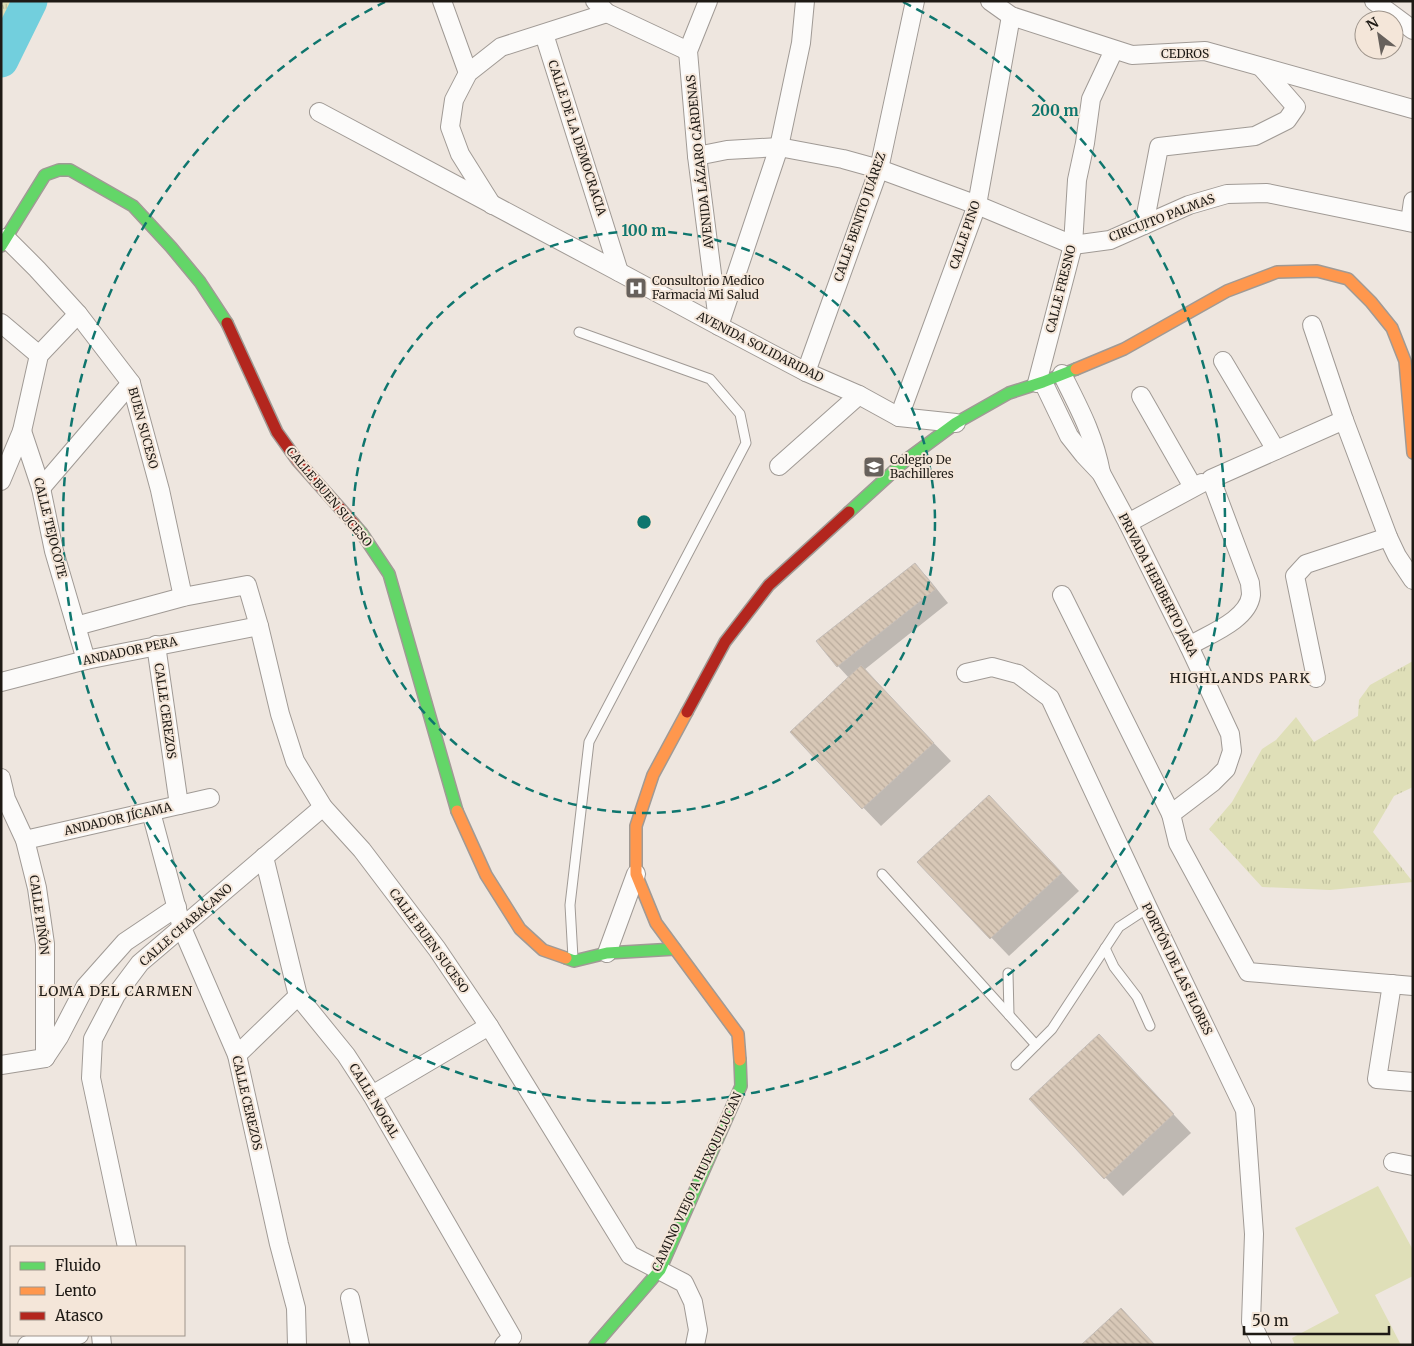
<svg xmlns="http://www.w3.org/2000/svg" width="1414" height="1346" font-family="Merriweather,serif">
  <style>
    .grass { fill: url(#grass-tufts) }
    .garden { fill: #dfdfb8 }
    .shadow { fill: #0003 }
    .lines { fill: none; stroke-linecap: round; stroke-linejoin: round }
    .river { stroke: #72cfdd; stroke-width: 35 }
    .building { fill: url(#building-back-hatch); stroke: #c4bdb8 }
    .lane-casing { stroke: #a09a95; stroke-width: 11 }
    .street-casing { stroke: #a09a95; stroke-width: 20 }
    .fast-casing { stroke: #a09a95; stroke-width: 14 }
    .slow-casing { stroke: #a09a95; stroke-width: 14 }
    .jam-casing { stroke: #a09a95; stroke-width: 14 }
    .lane { stroke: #fcfbfa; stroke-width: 9 }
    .street { stroke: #fcfbfa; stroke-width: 18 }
    .fast { stroke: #63d668; stroke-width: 11 }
    .slow { stroke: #ff974d; stroke-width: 11 }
    .jam { stroke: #b3261e; stroke-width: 11 }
    .ring { fill: none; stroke: #0f766e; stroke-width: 2.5; stroke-dasharray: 9 6 }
    .labels { text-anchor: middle; stroke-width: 4; stroke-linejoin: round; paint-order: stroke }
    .street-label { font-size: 12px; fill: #1e1a15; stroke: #f4e6d9 }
    .poi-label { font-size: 12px; fill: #1e1a15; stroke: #f4e6d9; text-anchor: start }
    .neighbourhood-label { font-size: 14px; letter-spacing: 1px; fill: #1e1a15; stroke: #f4e6d9 }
    .centre { fill: #0f766e; stroke: #f4e6d9; stroke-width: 2.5 }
    .ring-label { font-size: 15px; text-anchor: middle; font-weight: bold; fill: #0f766e; stroke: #f4e6d9; stroke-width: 4; stroke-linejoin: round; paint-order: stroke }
  </style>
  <defs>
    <pattern id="grass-tufts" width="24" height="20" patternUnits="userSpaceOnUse" patternTransform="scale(1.25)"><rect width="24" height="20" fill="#dfdfb8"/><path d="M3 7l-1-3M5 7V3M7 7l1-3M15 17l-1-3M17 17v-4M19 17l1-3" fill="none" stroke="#bfbf9d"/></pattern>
    <pattern id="building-back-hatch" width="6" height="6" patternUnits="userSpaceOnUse" patternTransform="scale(1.25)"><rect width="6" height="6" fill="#d8c8b7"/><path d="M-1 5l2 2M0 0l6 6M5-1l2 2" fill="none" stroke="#b9ab9c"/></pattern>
  </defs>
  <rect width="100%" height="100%" fill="#eee6df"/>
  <g class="grass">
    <polygon points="1,1 17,1 7,26 1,34"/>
    <polygon points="1413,661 1413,787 1394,796 1373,832 1413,882 1330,890 1262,887 1209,829 1232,802 1262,749 1276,740 1296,717 1314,742 1358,716 1359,700 1370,685"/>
  </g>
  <polygon class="garden" points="1378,1186 1413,1250 1413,1276 1375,1295 1401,1345 1295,1345 1292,1338 1339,1313 1295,1228"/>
  <g class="shadow">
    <polygon points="915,565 928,578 948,603 864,670 951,761 881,826 791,732 849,678 838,666 818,641"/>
    <polygon points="1007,815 1079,891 1009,956 919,862"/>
    <polygon points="1117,1054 1191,1133 1123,1196 1031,1099"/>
  </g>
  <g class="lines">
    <polyline class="river" points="1,60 30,1"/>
  </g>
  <g class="building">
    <polygon points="915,563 936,589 837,667 816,641"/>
    <polygon points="861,665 934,743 862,809 790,732"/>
    <polygon points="989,795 1062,873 990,939 917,862"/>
    <polygon points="1099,1034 1174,1114 1104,1179 1029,1099"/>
    <polygon points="1121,1308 1155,1345 1081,1345"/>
  </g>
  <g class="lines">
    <g class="lane-casing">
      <g id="lane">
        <polyline points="882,874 1036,1045"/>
        <polyline points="1105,948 1114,967 1137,997 1150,1026"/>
        <polyline points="573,958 570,905 589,742 746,443 740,414 710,379 579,332"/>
        <polyline points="1008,973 1009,1015"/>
        <polyline points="1016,1065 1052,1029 1119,927 1148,908"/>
      </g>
    </g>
    <g class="street-casing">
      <g id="street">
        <polyline points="442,1 468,73"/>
        <polyline points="595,1 607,13 688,51"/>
        <polyline points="708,1 688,51 697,156 718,321"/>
        <polyline points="990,1 1011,16 1132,55 1205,51 1413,109"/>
        <polyline points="1374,1 1413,30"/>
        <polyline points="544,34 619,272"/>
        <polyline points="319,112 619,272 719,326 806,372 859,395 899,417 956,423"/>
        <polyline points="697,156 727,150 779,147 843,159 879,169 977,205 1073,245 1110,240 1189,205 1227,194 1267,193 1413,223"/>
        <polyline points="492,205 460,154 450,127 454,100 468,73 501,47 607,13"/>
        <polyline points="1410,222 1413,201"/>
        <polyline points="1144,225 1159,147 1255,136 1287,120 1296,107 1261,67"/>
        <polyline points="6,238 37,269 78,314 131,383 160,490 183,597"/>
        <polyline points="1,323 39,355"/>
        <polyline points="1312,325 1344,420"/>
        <polyline points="719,326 779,147 801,43 805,1"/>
        <polyline points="1223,361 1276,450"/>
        <polyline points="806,372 879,169 915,1"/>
        <path d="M1062,374C1079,408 1094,435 1101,473"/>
        <polyline points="1043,382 1069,436 1084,455 1101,473 1128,523 1189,646 1230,734 1232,751 1226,769 1213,782 1171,814 1178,843 1248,972 1413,986"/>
        <polyline points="1037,383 1073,245 1077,180 1085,143 1091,99 1114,50"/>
        <polyline points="1141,396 1193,487"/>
        <polyline points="899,417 977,205 1011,16"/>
        <polyline points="22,431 41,488 54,551 86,660"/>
        <polyline points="779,466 859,395"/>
        <polyline points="1,481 22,431 39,355 78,314"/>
        <polyline points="41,488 131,383"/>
        <polyline points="1128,523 1202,483"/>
        <polyline points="1062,595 1171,814"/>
        <polyline points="76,626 183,597 247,585 259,626 280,714 295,761 323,807 362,850 437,949 489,1026 630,1255 684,1283 693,1302 698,1330 695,1345"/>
        <polyline points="156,645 179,805"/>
        <path d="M1189,646C1209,634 1248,620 1251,595C1251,591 1250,586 1250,583L1211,479L1344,420L1388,537L1397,556L1413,580"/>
        <polyline points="966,673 992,667 1018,674 1050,698 1148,908 1245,1110 1254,1234 1251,1322 1262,1345"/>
        <polyline points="1316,678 1295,576 1306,564 1388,537"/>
        <polyline points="1,682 86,660 259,626"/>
        <polyline points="1,778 6,799 25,840 37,888 45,944 45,1058"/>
        <polyline points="151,812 182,928 237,1055 279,1244 296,1308 297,1345"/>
        <polyline points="25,840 210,798"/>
        <polyline points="264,857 298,996 346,1055 372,1095 512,1337 504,1345"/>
        <polyline points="607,953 636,874"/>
        <polyline points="1392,984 1377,1079 1413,1082"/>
        <polyline points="237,1055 298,996"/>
        <polyline points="45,1058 59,1037 85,987 125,942 177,907"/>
        <polyline points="1,1065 45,1058"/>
        <polyline points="372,1095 489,1026"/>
        <polyline points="1393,1162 1413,1166"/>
        <polyline points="127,1247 91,1078 93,1039 116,995 140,963 323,807"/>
        <polyline points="350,1298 360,1345"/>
        <polyline points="101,1335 102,1345"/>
        <polyline points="27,1345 79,1335"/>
      </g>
    </g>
    <g class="fast-casing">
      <g id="fast">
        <polyline points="1,246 45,175 59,170 70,170 133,206 171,247 200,282 227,323"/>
        <polyline points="849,512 906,460 956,423 1009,393 1043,382 1076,369"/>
        <polyline points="354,524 361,532 389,574 457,811"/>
        <polyline points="566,958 574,961 607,953 675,949"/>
        <polyline points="595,1345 660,1270 741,1086 740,1060"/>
      </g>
    </g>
    <g class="slow-casing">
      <g id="slow">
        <polyline points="1076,369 1124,349 1227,291 1277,272 1317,271 1348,279 1371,302 1392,328 1405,361 1413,453"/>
        <polyline points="687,712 653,775 636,826 636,874 656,923 738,1034 740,1060"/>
        <polyline points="457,811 486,875 520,929 543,950 566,958"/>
      </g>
    </g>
    <g class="jam-casing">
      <g id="jam">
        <polyline points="227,323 277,432 297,460 354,524"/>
        <polyline points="687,712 725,642 769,585 849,512"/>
      </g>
    </g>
    <use href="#lane" class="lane"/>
    <use href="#street" class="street"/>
    <use href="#fast" class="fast"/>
    <use href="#slow" class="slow"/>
    <use href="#jam" class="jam"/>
  </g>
  <g class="ring">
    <circle cx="644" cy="522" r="291"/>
    <path d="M903 2A581 581 0 1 1 385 2"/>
  </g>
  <defs>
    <g id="hospital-square" transform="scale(1.125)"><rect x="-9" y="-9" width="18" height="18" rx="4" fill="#67615c" stroke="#f4e6d9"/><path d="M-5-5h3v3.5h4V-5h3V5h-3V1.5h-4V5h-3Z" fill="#fff"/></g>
    <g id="school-square" transform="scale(1.125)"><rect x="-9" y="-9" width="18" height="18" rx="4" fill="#67615c" stroke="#f4e6d9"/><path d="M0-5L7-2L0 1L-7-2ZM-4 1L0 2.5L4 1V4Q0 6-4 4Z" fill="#fff"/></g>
  </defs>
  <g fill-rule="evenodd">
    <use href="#hospital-square" x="636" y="288"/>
    <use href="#school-square" x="874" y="467"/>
  </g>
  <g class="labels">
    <g class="street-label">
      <text x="1185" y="58">CEDROS</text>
      <text transform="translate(577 138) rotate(72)" y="4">CALLE DE LA DEMOCRACIA</text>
      <text transform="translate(700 162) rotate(-96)" y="4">AVENIDA LÁZARO CÁRDENAS</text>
      <text transform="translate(860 217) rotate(-71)" y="4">CALLE BENITO JUÁREZ</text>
      <text transform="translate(1162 218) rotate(-21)" y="4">CIRCUITO PALMAS</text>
      <text transform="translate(965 235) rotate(-71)" y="4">CALLE PINO</text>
      <text transform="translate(1061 289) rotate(-76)" y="4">CALLE FRESNO</text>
      <text transform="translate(760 347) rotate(27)" y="4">AVENIDA SOLIDARIDAD</text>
      <text transform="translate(143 428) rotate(75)" y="4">BUEN SUCESO</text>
      <text transform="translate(329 497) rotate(50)" y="4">CALLE BUEN SUCESO</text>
      <text transform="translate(50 528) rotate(76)" y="4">CALLE TEJOCOTE</text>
      <text transform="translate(1158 585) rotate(63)" y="4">PRIVADA HERIBERTO JARA</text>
      <text transform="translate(130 651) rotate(-12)" y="4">ANDADOR PERA</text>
      <text transform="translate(165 711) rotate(82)" y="4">CALLE CEREZOS</text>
      <text transform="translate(118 819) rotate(-13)" y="4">ANDADOR JÍCAMA</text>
      <text transform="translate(39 915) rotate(82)" y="4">CALLE PIÑÓN</text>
      <text transform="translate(186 925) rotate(-41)" y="4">CALLE CHABACANO</text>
      <text transform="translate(429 941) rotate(54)" y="4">CALLE BUEN SUCESO</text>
      <text transform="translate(1177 969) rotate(64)" y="4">PORTÓN DE LAS FLORES</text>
      <text transform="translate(374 1101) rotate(59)" y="4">CALLE NOGAL</text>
      <text transform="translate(247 1103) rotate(77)" y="4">CALLE CEREZOS</text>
      <text transform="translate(697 1182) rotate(-65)" y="4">CAMINO VIEJO A HUIXQUILUCAN</text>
    </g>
    <g class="poi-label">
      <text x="652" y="285">Consultorio Medico<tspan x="652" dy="14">Farmacia Mi Salud</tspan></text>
      <text x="890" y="464">Colegio De<tspan x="890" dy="14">Bachilleres</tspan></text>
    </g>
    <g class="neighbourhood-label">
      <text x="1240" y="683">HIGHLANDS PARK</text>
      <text x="116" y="996">LOMA DEL CARMEN</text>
    </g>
  </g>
  <circle cx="644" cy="522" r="8" class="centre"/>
  <g class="ring-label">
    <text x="1055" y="116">200 m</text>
    <text x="644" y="236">100 m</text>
  </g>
  <rect width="1414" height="1346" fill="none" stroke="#1e1a15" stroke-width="5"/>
  <rect x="10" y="1246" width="175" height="90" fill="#f4e6d9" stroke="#9e948b"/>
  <rect x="20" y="1262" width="25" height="8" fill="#63d668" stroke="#9e948b"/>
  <text x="55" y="1271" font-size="15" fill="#1e1a15">Fluido</text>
  <rect x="20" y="1287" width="25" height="8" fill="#ff974d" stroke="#9e948b"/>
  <text x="55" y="1296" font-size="15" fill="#1e1a15">Lento</text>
  <rect x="20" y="1312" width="25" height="8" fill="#b3261e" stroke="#9e948b"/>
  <text x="55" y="1321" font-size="15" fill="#1e1a15">Atasco</text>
  <g transform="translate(1379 35) rotate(329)"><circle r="24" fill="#f4e6d9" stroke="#9e948b"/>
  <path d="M0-4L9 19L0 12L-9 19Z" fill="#67615c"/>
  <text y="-8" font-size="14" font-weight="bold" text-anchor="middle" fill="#1e1a15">N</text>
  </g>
  <path d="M1244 1326v8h145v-8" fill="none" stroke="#1e1a15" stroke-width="2.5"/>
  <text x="1252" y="1326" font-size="15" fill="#1e1a15" stroke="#f4e6d9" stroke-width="4" paint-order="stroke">50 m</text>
</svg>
